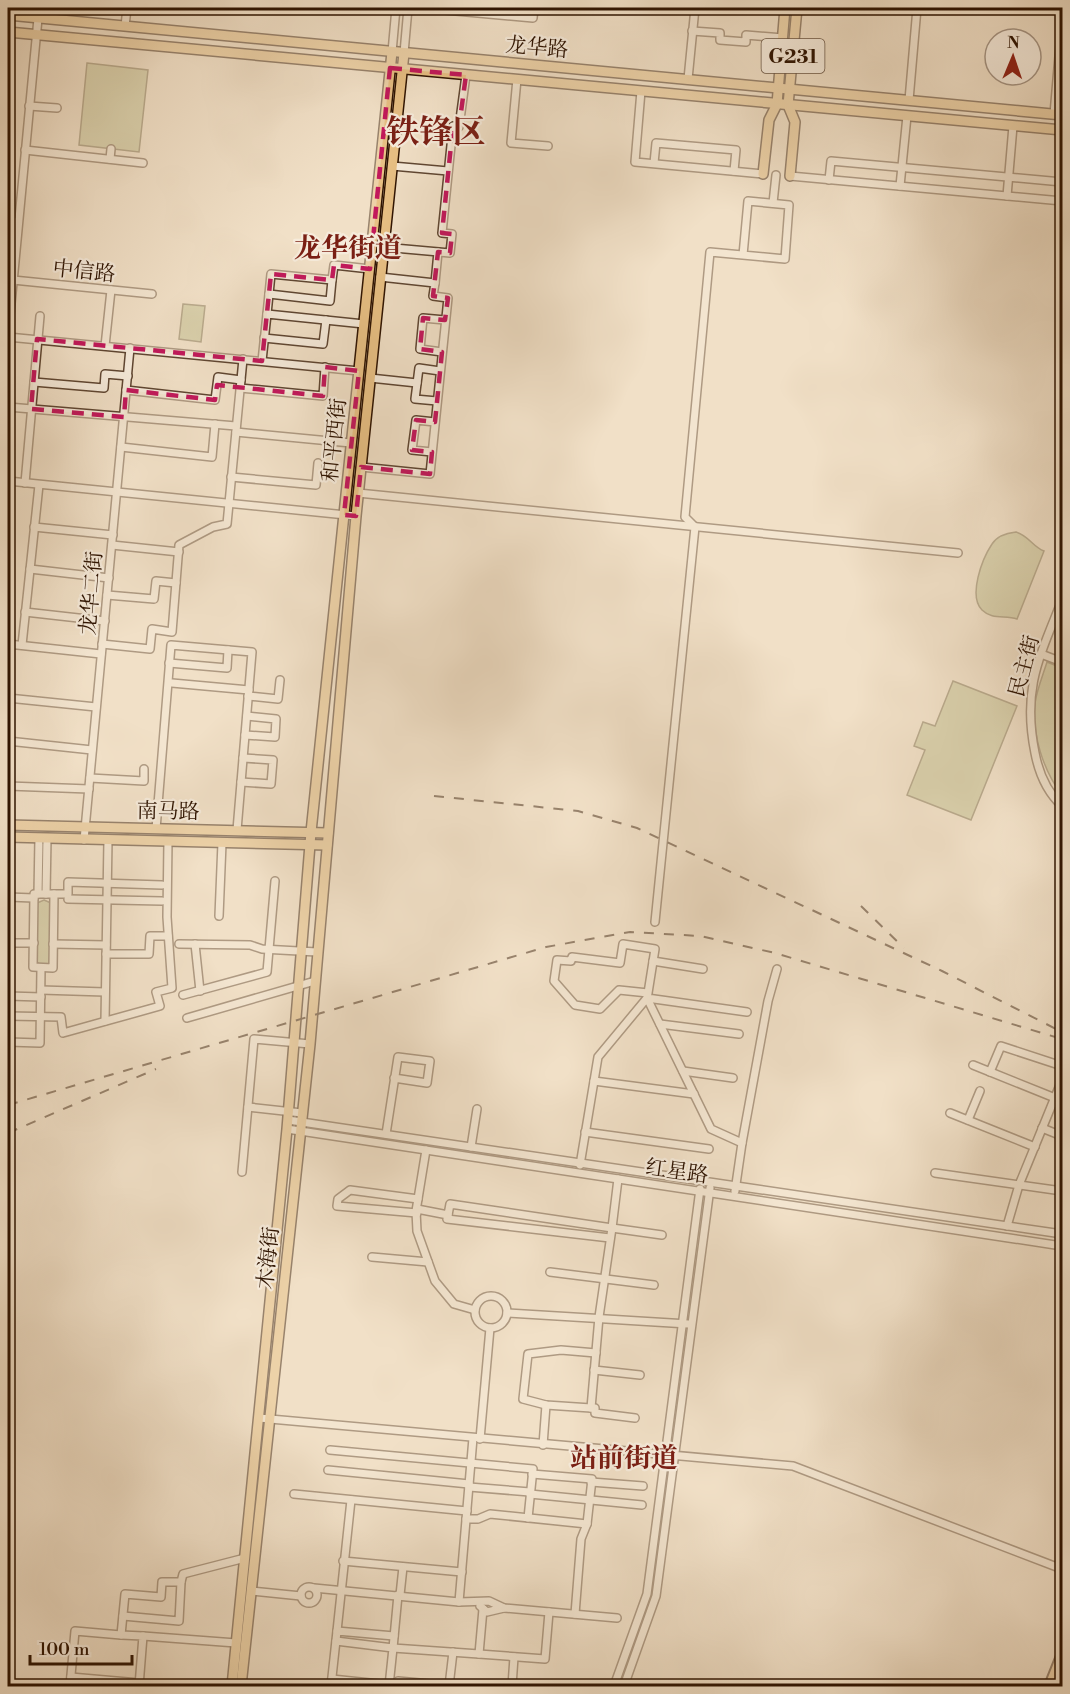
<svg xmlns="http://www.w3.org/2000/svg" width="1070" height="1694" font-family="'Libre Bodoni','Noto Serif SC',serif">
  <style>
    .green { fill: #c1c091; stroke: #786a49; stroke-width: 1.5 }
    .lines { fill: none; stroke-linecap: round; stroke-linejoin: round }
    .minor-casing { stroke: #5f4632; stroke-width: 10 }
    .major-casing { stroke: #2e1301; stroke-width: 12 }
    .highway-casing { stroke: #2e1301; stroke-width: 14 }
    .minor { stroke: #f6ebdb; stroke-width: 7 }
    .major { stroke: #e8c084; stroke-width: 9 }
    .highway { stroke: #e8c084; stroke-width: 10 }
    .rail { stroke: #2e1301; stroke-width: 2; stroke-dasharray: 10 10; stroke-linecap: butt }
    .marked { fill: none; stroke: #c2185b; stroke-width: 4.5; stroke-dasharray: 12 8; stroke-linejoin: round }
    .labels { text-anchor: middle; stroke-width: 4.5; stroke-linejoin: round; paint-order: stroke }
    .shield { fill: #f6ebdb; stroke: #6a5442; stroke-width: 1.5 }
    .shield-label { font-size: 20px; font-weight: bold; fill: #2e1301 }
    .street-label { font-size: 21px; fill: #2e1301; stroke: #f6ebdb }
    .district-label { font-size: 27px; font-weight: bold; fill: #7a1f14; stroke: #f6ebdb }
    .town-label { font-size: 33px; font-weight: bold; fill: #7a1f14; stroke: #f6ebdb }
  </style>
  <rect width="100%" height="100%" fill="#f1e0c7"/>
  <filter id="stains"><feTurbulence type="fractalNoise" baseFrequency=".00333" numOctaves="4"/><feColorMatrix values="0 0 0 0 .2 0 0 0 0 .09 0 0 0 0 .02 0 0 0 .5 -.17"/></filter>
  <radialGradient id="worn" r=".72"><stop offset=".6" stop-color="#630" stop-opacity="0"/><stop offset="1" stop-color="#630" stop-opacity=".3"/></radialGradient>
  <g class="green">
    <polygon points="87,63 148,70 139,152 79,145"/>
    <polygon points="183,304 205,306 201,342 179,339"/>
    <path d="M1016,532C1029,536 1033,547 1044,551L1017,619C1005,615 992,620 982,610C968,596 982,559 992,544C997,536 1007,533 1016,532Z"/>
    <path d="M1047,662L1062,668V795C1043,770 1032,735 1035,703C1037,689 1043,675 1047,662Z"/>
    <polygon points="953,681 1017,706 971,820 907,795 925,750 914,746 923,722 935,726"/>
    <polygon points="44,900 51,903 50,963 43,966 36,962 37,903"/>
  </g>
  <g class="lines">
    <g class="minor-casing">
      <g id="minor">
        <polyline points="445,10 533,18 534,8"/>
        <polyline points="125,26 127,8"/>
        <polyline points="692,31 720,33 720,40 746,42 746,35 783,38"/>
        <polyline points="392,52 396,8"/>
        <polyline points="404,53 408,8"/>
        <polyline points="517,79 511,143 548,146"/>
        <polyline points="688,79 695,8"/>
        <polyline points="641,91 635,162 763,174"/>
        <polyline points="909,100 917,8"/>
        <polyline points="29,106 57,108"/>
        <polyline points="1054,114 1062,22"/>
        <polyline points="25,150 143,163"/>
        <polyline points="110,159 111,149"/>
        <polyline points="654,163 656,143 736,150 734,171"/>
        <polyline points="392,166 448,171"/>
        <polyline points="790,176 1062,201"/>
        <polyline points="829,180 831,161 1062,182"/>
        <polyline points="900,186 907,116"/>
        <polyline points="1007,196 1013,126"/>
        <polyline points="773,203 776,175"/>
        <polyline points="8,221 18,222"/>
        <polyline points="383,247 450,253 452,234 442,233 453,126 459,127 466,75"/>
        <polyline points="13,280 152,294"/>
        <polyline points="435,283 438,252"/>
        <polyline points="269,294 330,301 332,280"/>
        <polyline points="267,314 271,274 332,280 334,265 370,269"/>
        <polyline points="8,335 39,8"/>
        <polyline points="8,337 359,371"/>
        <polyline points="264,338 323,344 326,320"/>
        <polyline points="105,346 111,290"/>
        <polyline points="442,352 420,349 423,318 445,320"/>
        <polyline points="262,361 267,314 364,324"/>
        <polyline points="370,378 417,383"/>
        <polyline points="34,382 104,388 105,374 128,376"/>
        <polyline points="240,388 323,396 325,367"/>
        <polyline points="126,390 215,400 218,377 241,380"/>
        <polyline points="437,401 415,399 419,368 440,371"/>
        <polyline points="8,407 236,426"/>
        <polyline points="236,432 351,443"/>
        <polyline points="121,447 212,457 215,424"/>
        <polyline points="432,452 412,450 416,420 435,422"/>
        <polyline points="361,467 430,474 448,298 433,296 435,283 380,277"/>
        <polyline points="231,477 316,485 318,463"/>
        <polyline points="8,481 356,516"/>
        <polyline points="25,483 40,316"/>
        <polyline points="358,493 958,553"/>
        <polyline points="34,527 113,535"/>
        <polyline points="112,545 179,552"/>
        <polyline points="30,569 109,578"/>
        <polyline points="107,595 154,599 156,581 176,583"/>
        <path d="M1062,600C1039,658 1022,689 1035,753C1039,774 1047,792 1062,806"/>
        <polyline points="25,612 105,621"/>
        <polyline points="8,644 101,654"/>
        <polyline points="102,644 150,649 152,629 172,632 179,545 213,527 227,524 243,359"/>
        <polyline points="22,645 39,485"/>
        <polyline points="1041,654 1062,662"/>
        <polyline points="169,663 227,668 228,650"/>
        <polyline points="172,683 249,690"/>
        <polyline points="248,696 278,699 280,680"/>
        <polyline points="8,698 96,707"/>
        <polyline points="245,735 275,737 276,719 247,716"/>
        <polyline points="8,741 92,750"/>
        <polyline points="90,778 144,781 144,769"/>
        <polyline points="241,782 271,784 273,760 243,758"/>
        <polyline points="8,786 89,789"/>
        <polyline points="156,829 171,645 252,652 237,830"/>
        <polyline points="84,840 130,348"/>
        <polygon points="34,894 54,894 53,968 33,967"/>
        <polyline points="38,894 39,838"/>
        <polyline points="46,894 47,838"/>
        <polyline points="54,894 68,894 68,882 162,885"/>
        <polyline points="8,897 34,898"/>
        <polyline points="68,899 162,901"/>
        <polyline points="219,916 222,843"/>
        <polyline points="655,922 695,527 685,517 710,252 785,259 789,205 748,201 743,255"/>
        <polyline points="8,943 34,943"/>
        <polyline points="53,944 106,945"/>
        <polyline points="179,944 250,945 262,949 317,952"/>
        <polyline points="195,944 200,991"/>
        <polyline points="106,954 149,954 150,936 168,936"/>
        <polyline points="653,961 703,969"/>
        <polyline points="41,990 105,992"/>
        <polyline points="648,993 619,990 600,1009 575,1005 554,981 557,960 571,961 572,957 620,963 623,944 655,949 648,993 647,998 747,1012"/>
        <polyline points="183,995 267,972 275,881"/>
        <polyline points="8,996 41,997"/>
        <polyline points="8,1016 61,1017 63,1033 160,1006 156,992 172,988 167,917 168,841"/>
        <polyline points="187,1018 315,981"/>
        <polyline points="105,1021 108,840"/>
        <polyline points="660,1024 739,1034"/>
        <polyline points="8,1042 40,1043 41,968"/>
        <polyline points="973,1065 1055,1098"/>
        <polyline points="683,1071 733,1078"/>
        <polyline points="990,1072 1001,1046 1062,1066"/>
        <polyline points="594,1081 694,1094"/>
        <polyline points="248,1107 302,1113"/>
        <polyline points="950,1113 1035,1147"/>
        <polyline points="288,1120 1062,1234"/>
        <polyline points="968,1120 980,1091"/>
        <polyline points="1042,1128 1062,1136"/>
        <polyline points="287,1129 1062,1246"/>
        <polyline points="585,1132 709,1149"/>
        <polyline points="386,1134 398,1057 430,1061 427,1083 394,1078"/>
        <polyline points="742,1143 768,1001 777,969"/>
        <polyline points="471,1147 477,1109"/>
        <polyline points="426,1150 416,1211 417,1231 435,1281 454,1304 475,1310"/>
        <polyline points="580,1165 598,1057 647,998 711,1129 742,1143 735,1191"/>
        <polyline points="242,1172 254,1039 310,1044"/>
        <polyline points="935,1173 1062,1191"/>
        <polyline points="618,1179 612,1228 662,1235"/>
        <polyline points="417,1209 448,1215 450,1204 612,1228 599,1317 591,1408 595,1408 595,1413 635,1418"/>
        <polyline points="417,1213 337,1206 338,1199 350,1190 418,1199"/>
        <polyline points="448,1215 447,1219 610,1238"/>
        <polyline points="1007,1226 1019,1185 1062,1080"/>
        <polyline points="372,1257 428,1262"/>
        <polyline points="550,1272 654,1285"/>
        <circle cx="491" cy="1312" r="16"/>
        <polyline points="507,1313 688,1324"/>
        <polyline points="594,1370 640,1375"/>
        <polyline points="591,1408 546,1405 523,1399 528,1354 561,1350 596,1353"/>
        <polyline points="259,1418 793,1466 1062,1569"/>
        <polyline points="480,1439 490,1328"/>
        <polyline points="543,1445 546,1405"/>
        <polyline points="330,1450 533,1469 528,1518"/>
        <polyline points="328,1470 469,1484"/>
        <polyline points="532,1474 592,1479 587,1524 581,1539 575,1614"/>
        <polyline points="591,1482 643,1486"/>
        <polyline points="469,1487 530,1492"/>
        <polyline points="294,1494 467,1511"/>
        <polyline points="530,1494 642,1505"/>
        <polyline points="466,1519 478,1519 490,1514 587,1524"/>
        <polyline points="343,1561 462,1572"/>
        <circle cx="309" cy="1595" r="8"/>
        <polyline points="314,1588 459,1602 489,1601 504,1608 617,1618"/>
        <polyline points="251,1591 301,1596"/>
        <polyline points="398,1595 393,1648 479,1654 483,1609"/>
        <polyline points="400,1595 403,1567"/>
        <polyline points="459,1602 473,1438"/>
        <polyline points="480,1606 487,1612 504,1608"/>
        <polyline points="123,1616 179,1621 181,1582"/>
        <polyline points="337,1631 351,1500"/>
        <polyline points="143,1636 236,1643"/>
        <polyline points="336,1641 393,1648 389,1686"/>
        <polyline points="479,1654 545,1659 549,1612"/>
        <polyline points="71,1677 139,1683"/>
        <polyline points="332,1679 389,1685 398,1681 452,1686"/>
        <polyline points="70,1686 75,1631 121,1635"/>
        <polyline points="139,1686 143,1636 121,1635 125,1594 161,1597 162,1582 181,1582 183,1574 245,1558"/>
        <polyline points="331,1686 337,1631 394,1636"/>
        <polyline points="449,1686 453,1652"/>
        <polyline points="512,1686 514,1657"/>
        <polyline points="614,1686 647,1594 700,1189"/>
        <polyline points="624,1686 656,1596 710,1188"/>
      </g>
    </g>
    <g class="major-casing">
      <g id="major">
        <polyline points="8,15 1062,115"/>
        <polyline points="8,32 1062,130"/>
        <polyline points="763,174 769,120 777,104 785,8"/>
        <polyline points="790,176 795,122 788,105 797,8"/>
        <polyline points="8,825 328,833"/>
        <polyline points="8,837 327,845"/>
        <polyline points="232,1686 287,1129 311,832 392,52"/>
        <polyline points="241,1686 310,1044 356,516 404,53"/>
      </g>
    </g>
    <g class="highway-casing">
      <polyline id="highway" points="1050,1686 1062,1656"/>
    </g>
    <use href="#minor" class="minor"/>
    <use href="#major" class="major"/>
    <use href="#highway" class="highway"/>
    <g class="rail">
      <polyline points="434,796 578,811 637,828 942,971 1062,1032"/>
      <polyline points="861,906 904,948"/>
      <polyline points="8,1105 546,947 630,932 700,936 775,953 1062,1039"/>
      <polyline points="8,1133 156,1069"/>
    </g>
  </g>
  <path d="M0 0H1070V1694H0ZM390,68L466,75L459,127L453,126L442,233L452,234L450,253L438,252L433,296L448,298L445,320L423,318L420,349L442,352L435,422L416,420L412,450L432,452L430,474L361,467L356,516L344,515L359,371L325,367L323,396L217,385L215,400L126,390L124,417L31,409L37,339L262,361L271,274L332,280L334,265L370,269Z" fill="#f1e0c7" fill-opacity=".55" fill-rule="evenodd"/>
  <path class="marked" d="M390,68L466,75L459,127L453,126L442,233L452,234L450,253L438,252L433,296L448,298L445,320L423,318L420,349L442,352L435,422L416,420L412,450L432,452L430,474L361,467L356,516L344,515L359,371L325,367L323,396L217,385L215,400L126,390L124,417L31,409L37,339L262,361L271,274L332,280L334,265L370,269Z"/>
  <g class="labels">
    <rect class="shield" x="761.5" y="39" width="63" height="34" rx="4.5"/>
    <g class="shield-label">
      <text x="793" y="63">G231</text>
    </g>
    <g class="street-label">
      <text transform="translate(537 47) rotate(5)" y="7">龙华路</text>
      <text transform="translate(84 271) rotate(6)" y="7">中信路</text>
      <text transform="translate(334 440) rotate(-84)" y="7">和平西街</text>
      <text transform="translate(91 593) rotate(-85)" y="7">龙华二街</text>
      <text transform="translate(1024 666) rotate(-75)" y="7">民主街</text>
      <text transform="translate(168 811) rotate(1)" y="7">南马路</text>
      <text transform="translate(677 1171) rotate(8)" y="7">红星路</text>
      <text transform="translate(268 1258) rotate(-84)" y="7">木海街</text>
    </g>
    <g class="district-label">
      <text x="348" y="257">龙华街道</text>
      <text x="624" y="1467">站前街道</text>
    </g>
    <g class="town-label">
      <text x="436" y="143">铁锋区</text>
    </g>
  </g>
  <rect width="1070" height="1694" fill="none" stroke="#f1e0c7" stroke-width="30"/>
  <rect x="9" y="9" width="1052" height="1676" fill="none" stroke="#2e1301" stroke-width="3"/>
  <rect x="15" y="15" width="1040" height="1664" fill="none" stroke="#2e1301" stroke-width="1.5"/>
  <g transform="translate(1013 57) rotate(2)"><circle r="28" fill="#f6ebdb" stroke="#a69584" stroke-width="1.5"/>
  <path d="M0-4.5L10 22L0 15L-10 22Z" fill="#8f2418"/>
  <text y="-9" font-size="16" font-weight="bold" text-anchor="middle" fill="#2e1301">N</text>
  </g>
  <path d="M30 1655v9h102v-9" fill="none" stroke="#2e1301" stroke-width="3"/>
  <text x="39" y="1655" font-size="18" fill="#2e1301" stroke="#f6ebdb" stroke-width="4.5" paint-order="stroke">100 m</text>
  <rect width="100%" height="100%" filter="url(#stains)"/>
  <rect width="100%" height="100%" fill="url(#worn)"/>
</svg>
